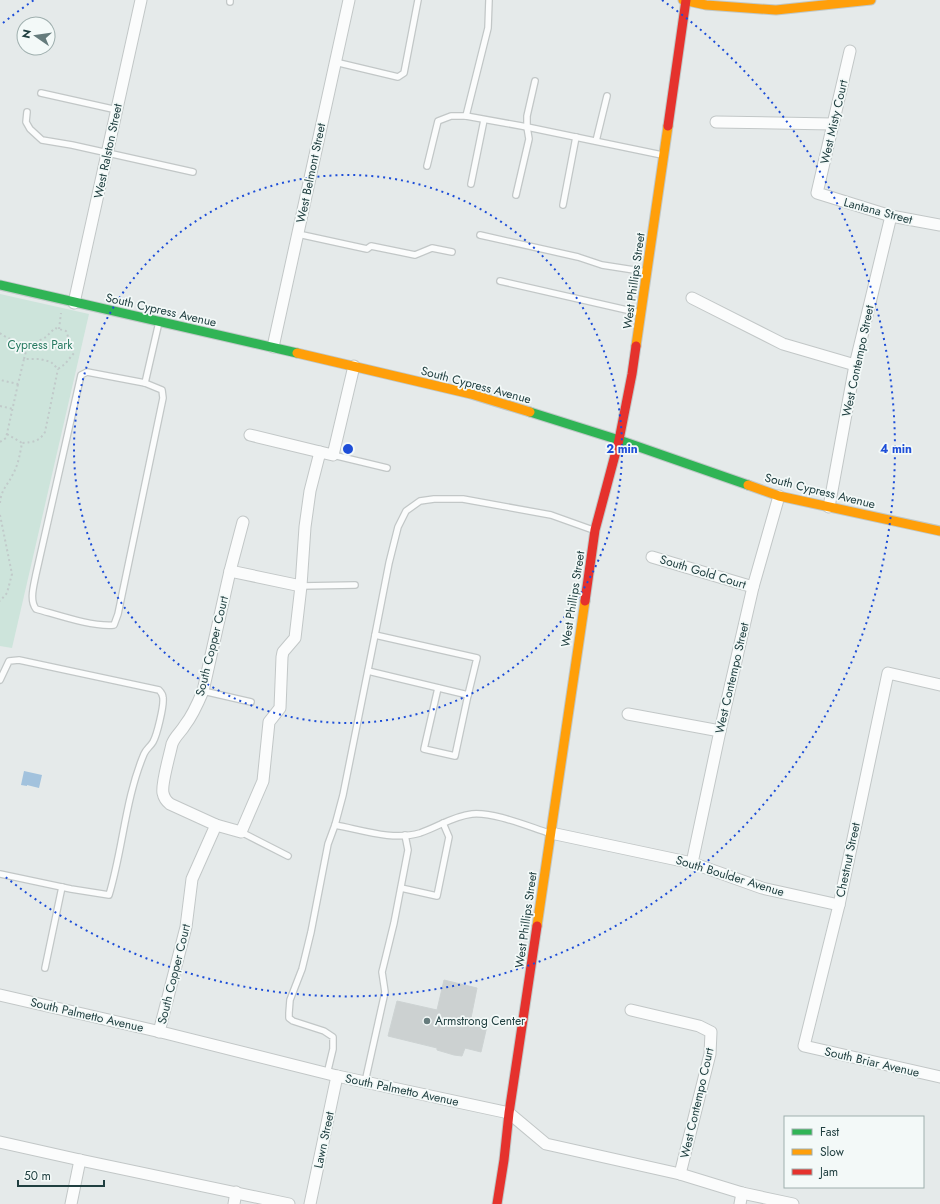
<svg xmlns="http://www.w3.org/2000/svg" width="940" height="1204" font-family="Jost,sans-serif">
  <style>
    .green { fill: #cde4db }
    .water { fill: #a2c2dd }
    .building { fill: #ccd1d1; stroke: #cdd3d3 }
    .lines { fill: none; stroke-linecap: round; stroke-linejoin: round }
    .lane-casing { stroke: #c2c7c7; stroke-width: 8 }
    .street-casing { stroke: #c2c7c7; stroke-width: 13 }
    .fast-casing { stroke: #c0c8c8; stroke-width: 11 }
    .slow-casing { stroke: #c0c8c8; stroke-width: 11 }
    .jam-casing { stroke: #c0c8c8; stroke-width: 11 }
    .path { stroke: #c1caca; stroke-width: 2; stroke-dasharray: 2 3; stroke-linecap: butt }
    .lane { stroke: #fbfcfc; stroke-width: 5.5 }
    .street { stroke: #fbfcfc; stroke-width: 11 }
    .fast { stroke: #30b455; stroke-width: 9 }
    .slow { stroke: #ff9f0a; stroke-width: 9 }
    .jam { stroke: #e5322d; stroke-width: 9 }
    .ring { fill: none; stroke: #1d4ed8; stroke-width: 2; stroke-dasharray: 2 4 }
    .poi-dot { fill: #657b7c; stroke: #f3f9f8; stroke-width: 1.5 }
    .labels { text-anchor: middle; stroke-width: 3.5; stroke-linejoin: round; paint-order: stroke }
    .street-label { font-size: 12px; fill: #203f40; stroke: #f3f9f8 }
    .park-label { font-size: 12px; fill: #277a61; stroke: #f3f9f8 }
    .poi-label { font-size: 12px; fill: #203f40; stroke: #f3f9f8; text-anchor: start }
    .centre { fill: #1d4ed8; stroke: #f3f9f8; stroke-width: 2 }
    .ring-label { font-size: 12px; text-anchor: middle; font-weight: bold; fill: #1d4ed8; stroke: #f3f9f8; stroke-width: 3.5; stroke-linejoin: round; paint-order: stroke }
  </style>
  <rect width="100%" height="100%" fill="#e5eaea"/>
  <polygon class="green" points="0,294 89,314 12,648 0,646"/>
  <polygon class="water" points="24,771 42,775 39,788 27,785 27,786 21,785"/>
  <polygon class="building" points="444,980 477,988 470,1023 487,1026 481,1052 465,1048 462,1056 454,1055 437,1050 437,1048 388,1036 397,1001 437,1010"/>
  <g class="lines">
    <g class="lane-casing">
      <g id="lane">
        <polyline points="230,2 230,0"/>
        <polyline points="335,62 398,77 404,73 418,0"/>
        <polyline points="41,93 117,110"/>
        <polyline points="27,112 26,122 30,129 42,140 72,145 193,172"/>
        <polyline points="466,116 488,28 489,0"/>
        <polyline points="596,141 607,96"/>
        <polyline points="427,166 438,121 451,116 466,116 527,127 662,155"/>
        <polyline points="471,184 484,120"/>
        <polyline points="516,195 529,139 527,127 527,116 535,81"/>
        <polyline points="563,205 576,137"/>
        <polyline points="298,234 367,249 371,246 415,255 432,248 452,252"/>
        <polyline points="480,235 578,257 602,265 647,272"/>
        <polyline points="500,281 640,313"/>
        <path d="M87,372L145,383L162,390L163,398L118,614L114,625C92,627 58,615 36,609C29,600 34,585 36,574L81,375Z"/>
        <polyline points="145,383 159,322"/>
        <polyline points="333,455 387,468"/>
        <polyline points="301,586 355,585"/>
        <polyline points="368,671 468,695 477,658 375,635"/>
        <path d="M0,680L9,661L19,660L159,690C161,692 163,694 163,698C164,706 157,735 153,742C150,747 146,749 144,754C125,799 123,849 109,895L71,889L0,874"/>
        <polyline points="438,688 424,749 455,756 468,695"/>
        <polyline points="203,691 251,702"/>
        <path d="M335,825C362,830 393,841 420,833C438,827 453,816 472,814C494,812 527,826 549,833"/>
        <polyline points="241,832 288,856"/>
        <polyline points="401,888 437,896 449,837 443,823"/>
        <polyline points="45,968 62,887"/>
        <polyline points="327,1074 333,1049 333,1037 324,1031 293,1021 289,1018 289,1013 290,1000 302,969 311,932 328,844 335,825 343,795 375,635 389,563 398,527 406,511 420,501 434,499 463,499 551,515 593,530"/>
        <polyline points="365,1082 385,992 382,972 394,923 408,850 405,835"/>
      </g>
    </g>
    <g class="street-casing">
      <g id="street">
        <polyline points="850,51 817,193 891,216 940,225"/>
        <polyline points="716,122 833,124"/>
        <polyline points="692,298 783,344 855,365"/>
        <polyline points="74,303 141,0"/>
        <polyline points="273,347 349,0"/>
        <polyline points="320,452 333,455 354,366"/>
        <polyline points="829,507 855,365 891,216"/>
        <polyline points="243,522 230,571 301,586"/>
        <polyline points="652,557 753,587"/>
        <polyline points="940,685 888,673 839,905 804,1046 940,1077"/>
        <polyline points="628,714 720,731"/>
        <polyline points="216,825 241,832 263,781 269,722 280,708 282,657 283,652 295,638 301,586 305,527 310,491 320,452 250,435"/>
        <polyline points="551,833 692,863 762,888 839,905"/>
        <polyline points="692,863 720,731 753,587 779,496"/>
        <polyline points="0,995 165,1033 337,1076 509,1113 546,1144 680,1174 742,1193 793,1204"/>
        <polyline points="631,1010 699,1026 711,1032 710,1054 680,1174"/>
        <path d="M159,1032L186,927L192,879L216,825L170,804C166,801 164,798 163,793C161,784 170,754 172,744C175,736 181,732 185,725C193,715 198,703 203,691L230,571"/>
        <polyline points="0,1142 80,1160 289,1204"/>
        <polyline points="71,1204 80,1160"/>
        <polyline points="234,1204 236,1192"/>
        <polyline points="310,1204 337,1076"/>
        <polyline points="740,1204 742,1193"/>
      </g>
    </g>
    <g class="fast-casing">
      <g id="fast">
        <polyline points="0,285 297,353"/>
        <polyline points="530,412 619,440 748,485"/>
      </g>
    </g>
    <g class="slow-casing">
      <g id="slow">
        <polyline points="683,0 706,5 776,10 871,0"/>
        <polyline points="636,346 668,126"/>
        <polyline points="297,353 471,394 530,412"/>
        <polyline points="748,485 779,496 940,531"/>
        <polyline points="537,926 585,601"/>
      </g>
    </g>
    <g class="jam-casing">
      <g id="jam">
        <polyline points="668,126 686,0"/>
        <polyline points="585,601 595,530 619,440 632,374 636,346"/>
        <polyline points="497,1204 504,1160 509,1113 537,926"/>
      </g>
    </g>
    <g class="path">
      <polyline points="59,329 61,313"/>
      <polyline points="0,333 2,335 27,347 46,337 55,328 66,331 74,353 65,364 58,369 51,362 40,359 24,359 18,384 0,380"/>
      <polyline points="24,359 27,347"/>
      <polyline points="0,406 13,409"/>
      <polyline points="7,434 22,443"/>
      <polyline points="0,442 6,438 18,384"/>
      <path d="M0,503C1,489 8,485 13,474C18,465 20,454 22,443C33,442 39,442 45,432L58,369"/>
      <polyline points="0,515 12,574 7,593 0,601"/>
    </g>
    <use href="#lane" class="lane"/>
    <use href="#street" class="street"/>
    <use href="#fast" class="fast"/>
    <use href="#slow" class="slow"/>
    <use href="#jam" class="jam"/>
  </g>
  <g class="ring">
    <circle cx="348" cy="449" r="274"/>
    <path d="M3 23A548 548 0 0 1 34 0M662 0A548 548 0 1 1 3 875"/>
  </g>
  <circle class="poi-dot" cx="427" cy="1021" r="4"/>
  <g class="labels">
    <g class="street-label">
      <text transform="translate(834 122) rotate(-77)" y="4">West Misty Court</text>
      <text transform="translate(108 151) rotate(-78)" y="4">West Ralston Street</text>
      <text transform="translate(311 173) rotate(-78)" y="4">West Belmont Street</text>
      <text transform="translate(878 211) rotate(15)" y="4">Lantana Street</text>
      <text transform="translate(634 281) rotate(-82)" y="4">West Phillips Street</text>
      <text transform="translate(161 310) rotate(13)" y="4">South Cypress Avenue</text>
      <text transform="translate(858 361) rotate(-78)" y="4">West Contempo Street</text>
      <text transform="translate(476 385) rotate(15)" y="4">South Cypress Avenue</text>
      <text transform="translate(820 491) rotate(14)" y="4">South Cypress Avenue</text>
      <text transform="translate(703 572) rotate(17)" y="4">South Gold Court</text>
      <text transform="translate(573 599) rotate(-81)" y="4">West Phillips Street</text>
      <text transform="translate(212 646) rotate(-76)" y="4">South Copper Court</text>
      <text transform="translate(732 678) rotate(-77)" y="4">West Contempo Street</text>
      <text transform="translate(848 860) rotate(-78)" y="4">Chestnut Street</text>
      <text transform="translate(730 876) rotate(17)" y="4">South Boulder Avenue</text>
      <text transform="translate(526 920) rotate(-82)" y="4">West Phillips Street</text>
      <text transform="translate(174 974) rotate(-76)" y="4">South Copper Court</text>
      <text transform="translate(87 1015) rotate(13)" y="4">South Palmetto Avenue</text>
      <text transform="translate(872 1062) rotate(13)" y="4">South Briar Avenue</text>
      <text transform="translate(402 1090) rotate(12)" y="4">South Palmetto Avenue</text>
      <text transform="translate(697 1103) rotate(-77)" y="4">West Contempo Court</text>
      <text transform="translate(324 1140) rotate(-78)" y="4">Lawn Street</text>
    </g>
    <g class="park-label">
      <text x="40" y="349">Cypress Park</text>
    </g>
    <g class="poi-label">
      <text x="435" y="1025">Armstrong Center</text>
    </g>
  </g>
  <circle cx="348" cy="449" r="6" class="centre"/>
  <g class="ring-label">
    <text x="622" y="453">2 min</text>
    <text x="896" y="453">4 min</text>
  </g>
  <rect x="784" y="1116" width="140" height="72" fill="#f3f9f8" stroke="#9fafae"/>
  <rect x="792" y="1129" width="20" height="6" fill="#30b455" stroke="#9fafae"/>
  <text x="820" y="1136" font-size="12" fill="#203f40">Fast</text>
  <rect x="792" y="1149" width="20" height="6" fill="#ff9f0a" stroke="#9fafae"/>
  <text x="820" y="1156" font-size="12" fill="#203f40">Slow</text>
  <rect x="792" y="1169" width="20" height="6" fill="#e5322d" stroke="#9fafae"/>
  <text x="820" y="1176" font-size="12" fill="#203f40">Jam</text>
  <g transform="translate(36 36) rotate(283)"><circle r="19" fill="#f3f9f8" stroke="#9fafae"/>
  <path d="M0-3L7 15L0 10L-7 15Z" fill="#657b7c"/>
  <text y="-6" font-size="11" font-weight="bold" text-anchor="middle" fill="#203f40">N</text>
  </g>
  <path d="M18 1180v6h86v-6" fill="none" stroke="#203f40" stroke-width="2"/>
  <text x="24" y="1180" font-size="12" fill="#203f40" stroke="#f3f9f8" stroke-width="3" paint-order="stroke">50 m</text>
</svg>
